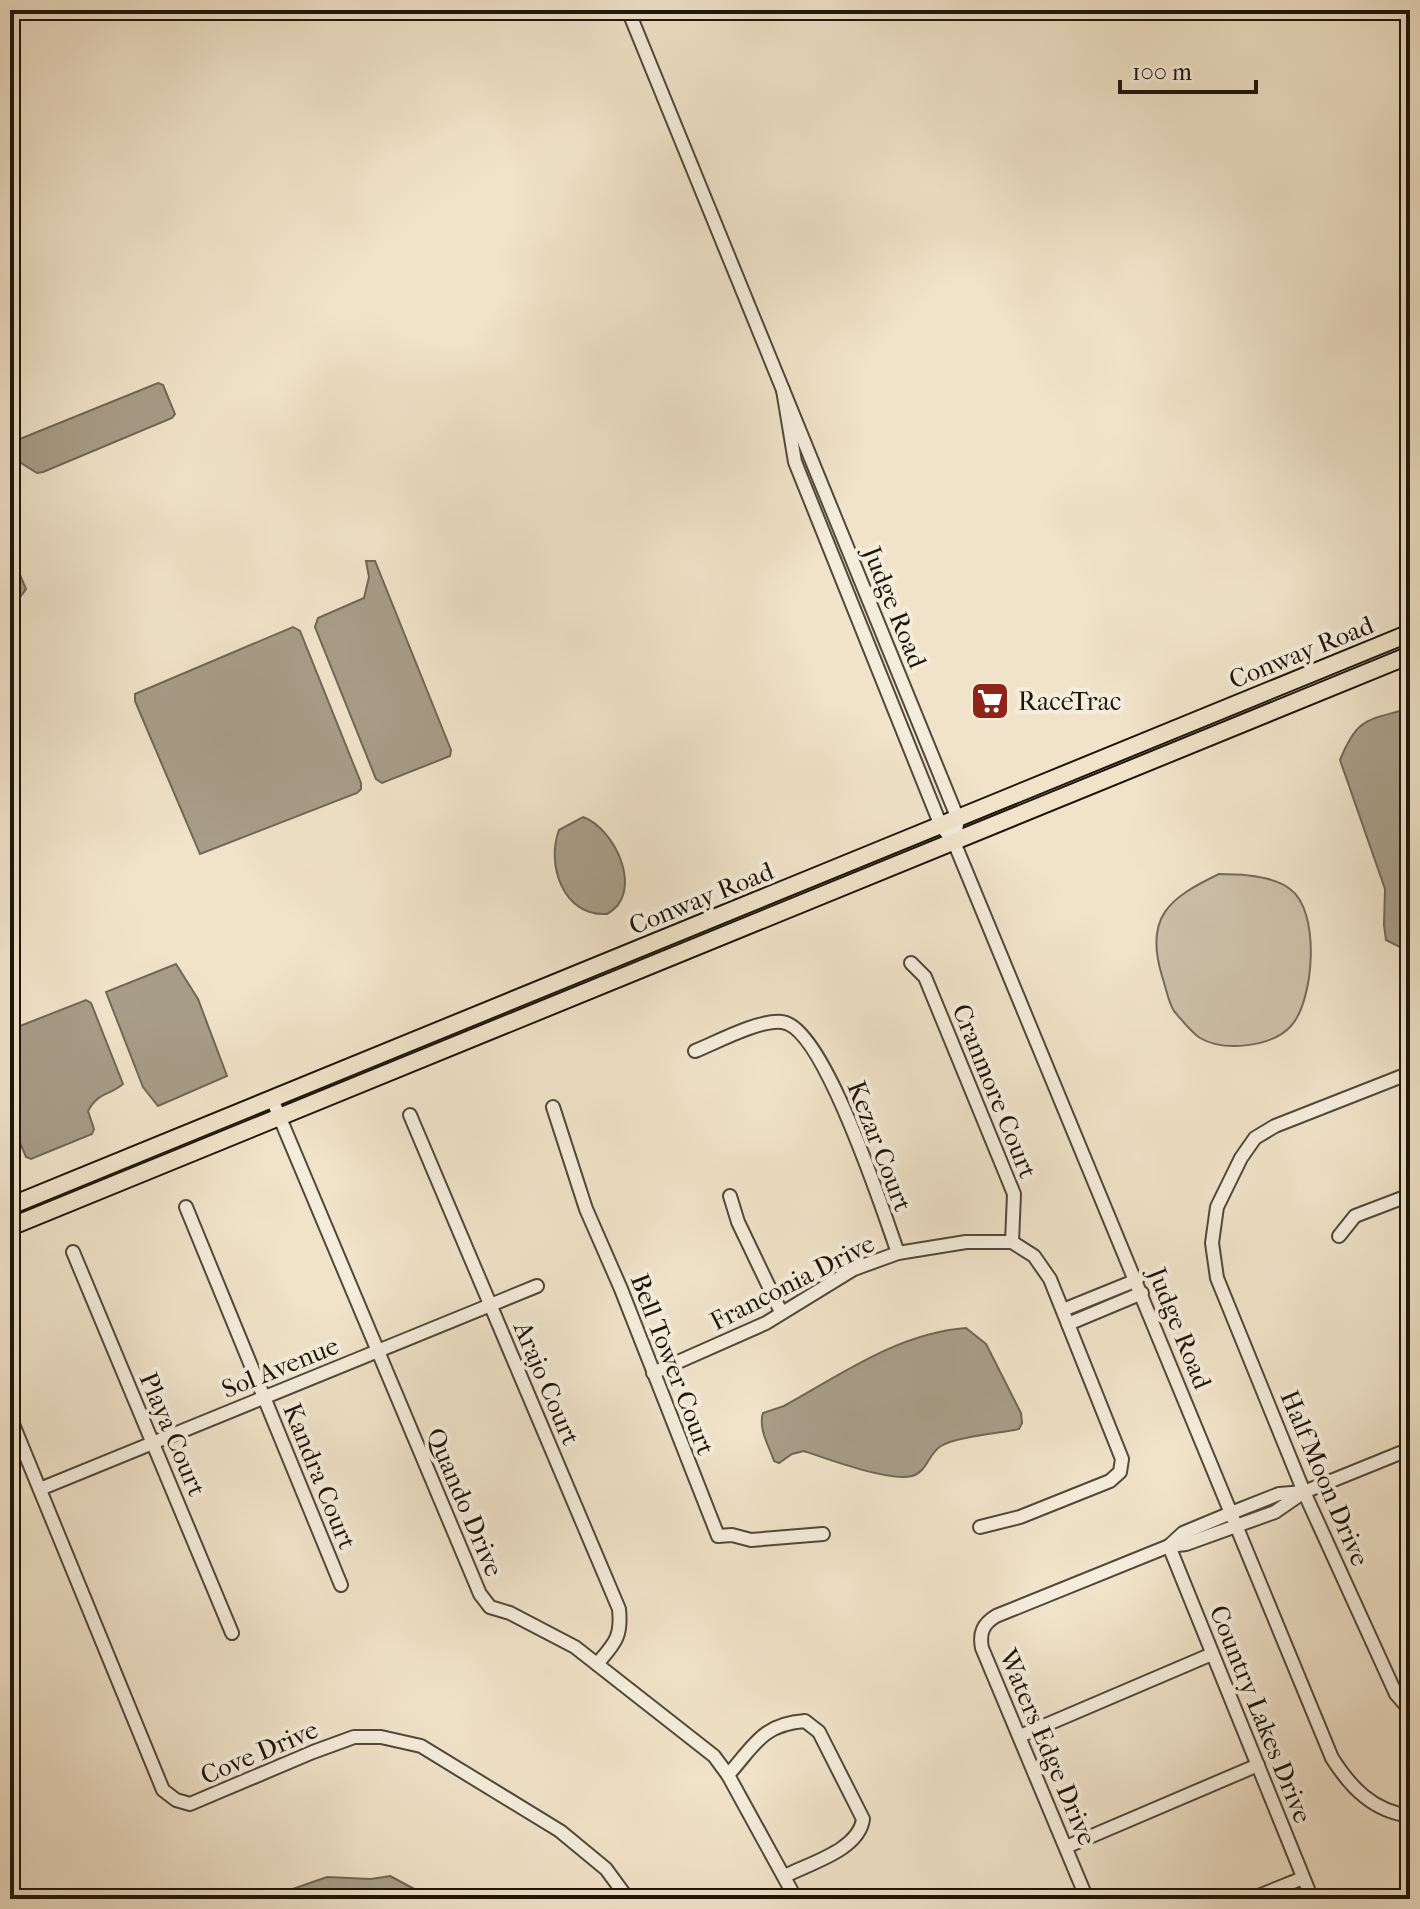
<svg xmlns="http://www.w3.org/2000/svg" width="1420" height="1909" font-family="'IM FELL French Canon',serif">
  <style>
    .green { fill: #ccc0a9; stroke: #746a5a; stroke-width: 2 }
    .water { fill: #a89d88; stroke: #706756; stroke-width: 2 }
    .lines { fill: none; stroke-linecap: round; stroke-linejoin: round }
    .minor-casing { stroke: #52483a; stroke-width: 16 }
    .major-casing { stroke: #1d150b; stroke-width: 20 }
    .minor { stroke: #f5eddc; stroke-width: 12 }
    .major { stroke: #f0e3c9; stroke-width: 16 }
    .labels { text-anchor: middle; stroke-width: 8; stroke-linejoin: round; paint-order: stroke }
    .street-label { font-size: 26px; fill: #1d150b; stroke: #f5eddc }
    .poi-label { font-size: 26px; fill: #1d150b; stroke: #f5eddc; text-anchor: start }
  </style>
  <rect width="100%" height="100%" fill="#f0e3c9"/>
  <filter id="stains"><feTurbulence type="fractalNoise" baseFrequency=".0025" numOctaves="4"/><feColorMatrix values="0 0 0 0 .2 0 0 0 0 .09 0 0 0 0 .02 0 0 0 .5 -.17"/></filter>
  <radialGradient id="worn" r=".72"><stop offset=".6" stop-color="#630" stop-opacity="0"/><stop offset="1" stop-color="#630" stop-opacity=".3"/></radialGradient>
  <path class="green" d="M1219,874C1239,874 1274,876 1290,889C1321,911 1314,1001 1291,1026C1272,1047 1224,1052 1200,1038C1191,1032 1181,1019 1174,1011C1168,1002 1166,987 1162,976C1144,917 1169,898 1219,874Z"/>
  <g class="water">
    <polygon points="158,383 163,385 175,414 172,418 43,472 37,473 10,456 10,443"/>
    <polygon points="10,551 26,589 21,596 10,601"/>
    <polygon points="366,561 375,561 451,750 450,756 382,783 376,779 315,627 318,618 364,598 369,577"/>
    <polygon points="293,627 300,631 361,783 361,789 357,793 200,854 135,701 135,694"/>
    <path d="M1410,708V942L1402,948L1386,940L1384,925L1385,889L1340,760C1358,716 1367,721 1410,708Z"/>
    <path d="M583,817C616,829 645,894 607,914C563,917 546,864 559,830Z"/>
    <polygon points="176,964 198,999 227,1076 158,1106 143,1087 106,992"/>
    <path d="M86,1000L91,1003L123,1084C109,1096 98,1092 88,1111L94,1129L92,1134L31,1159L26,1157L10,1119V1030Z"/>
    <path d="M966,1328L986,1344L1021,1413L1022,1423L1019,1429C1001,1433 954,1437 941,1446C928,1454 928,1471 912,1476C890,1482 827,1459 804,1451L792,1454L779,1463L774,1461C769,1446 758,1429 763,1413L784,1406C842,1374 899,1333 966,1328Z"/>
    <polygon points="390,1876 433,1899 264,1899 327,1877 371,1879"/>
  </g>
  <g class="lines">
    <g class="minor-casing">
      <g id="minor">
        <polyline points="628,10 958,819 954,842"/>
        <path d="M783,390L795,462L941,826L954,842L1332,1758C1351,1788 1373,1811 1410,1816"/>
        <polyline points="911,963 925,977 1014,1194 1012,1242"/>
        <path d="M695,1051C717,1042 760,1019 782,1022C824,1026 884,1214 898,1253"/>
        <polyline points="1410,1073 1275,1126 1255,1138 1241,1158 1217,1207 1212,1243 1217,1278 1304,1492 1396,1694 1410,1710"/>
        <polyline points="272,1099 480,1594 490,1607 510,1613 575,1647 714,1756 728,1775 796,1899"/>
        <polyline points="553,1107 586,1209 621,1289 718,1536 732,1535 751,1540 823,1534"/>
        <path d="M410,1115L619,1609C622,1638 614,1644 597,1664"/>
        <polyline points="730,1196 738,1222 781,1312"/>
        <polyline points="186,1207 341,1585"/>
        <polyline points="1339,1236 1355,1216 1410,1195"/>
        <polyline points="73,1252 232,1633"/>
        <polyline points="1063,1310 1137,1280"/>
        <polyline points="1068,1324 1142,1293"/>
        <polyline points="1410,1367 1408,1413 1410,1435"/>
        <polyline points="653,1373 766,1323 854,1269 898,1253 966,1242 1012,1242 1034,1256 1050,1279 1122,1459 1120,1472 1110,1481 1020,1517 980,1527"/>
        <polyline points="10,1417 163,1790 176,1800 190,1804 313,1752 354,1737 381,1737 421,1746 560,1831 606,1869 628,1899"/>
        <polyline points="40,1489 537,1286"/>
        <polyline points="1169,1546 1312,1899"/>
        <polyline points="1169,1546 1183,1533 1231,1513 1279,1494 1304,1492 1410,1449"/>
        <polyline points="1020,1736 1212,1654"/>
        <path d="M728,1775C754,1746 762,1724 805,1721L819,1732L863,1819C859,1850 810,1863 785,1876"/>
        <polyline points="1066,1847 1258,1765"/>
        <path d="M1087,1899L982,1648C979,1633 983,1624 996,1616L1169,1546L1186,1544L1275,1512L1304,1492"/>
        <polyline points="1251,1899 1303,1878"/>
      </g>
    </g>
    <g class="major-casing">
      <g id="major">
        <polyline points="10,1206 1410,633"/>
        <polyline points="10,1227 1410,655"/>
      </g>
    </g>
    <use href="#minor" class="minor"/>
    <use href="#major" class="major"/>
  </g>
  <defs>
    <g id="supermarket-square" transform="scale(2)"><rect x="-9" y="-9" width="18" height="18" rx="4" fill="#8f2418" stroke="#f5eddc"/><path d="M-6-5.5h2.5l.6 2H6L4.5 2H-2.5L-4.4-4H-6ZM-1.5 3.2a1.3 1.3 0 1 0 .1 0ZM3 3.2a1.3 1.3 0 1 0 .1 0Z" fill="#fff"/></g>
  </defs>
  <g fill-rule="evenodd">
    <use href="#supermarket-square" x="990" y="701"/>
  </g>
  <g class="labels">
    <g class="street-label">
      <text transform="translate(895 607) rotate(68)" y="9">Judge Road</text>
      <text transform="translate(1301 652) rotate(-22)" y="9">Conway Road</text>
      <text transform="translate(701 898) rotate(-22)" y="9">Conway Road</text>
      <text transform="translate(995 1091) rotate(68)" y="9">Cranmore Court</text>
      <text transform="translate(880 1146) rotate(69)" y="9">Kezar Court</text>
      <text transform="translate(792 1282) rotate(-27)" y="9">Franconia Drive</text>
      <text transform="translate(1180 1328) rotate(68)" y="9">Judge Road</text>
      <text transform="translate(673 1364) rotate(69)" y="9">Bell Tower Court</text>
      <text transform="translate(280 1367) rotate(-22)" y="9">Sol Avenue</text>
      <text transform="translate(547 1383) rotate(67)" y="9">Arajo Court</text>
      <text transform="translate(173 1434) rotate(67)" y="9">Playa Court</text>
      <text transform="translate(320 1476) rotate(68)" y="9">Kandra Court</text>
      <text transform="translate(1325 1478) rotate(67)" y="9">Half Moon Drive</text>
      <text transform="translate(465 1502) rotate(67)" y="9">Quando Drive</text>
      <text transform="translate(1261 1714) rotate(68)" y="9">Country Lakes Drive</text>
      <text transform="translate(1048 1747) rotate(67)" y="9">Waters Edge Drive</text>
      <text transform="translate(259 1752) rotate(-23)" y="9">Cove Drive</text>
    </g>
    <g class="poi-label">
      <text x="1018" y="710">RaceTrac</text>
    </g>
  </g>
  <rect width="1420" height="1909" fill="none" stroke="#f0e3c9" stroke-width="40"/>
  <rect x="12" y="12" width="1396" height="1885" fill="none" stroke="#1d150b" stroke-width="4"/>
  <rect x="20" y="20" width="1380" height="1869" fill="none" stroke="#1d150b" stroke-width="2"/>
  <path d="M1120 80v12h136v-12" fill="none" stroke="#1d150b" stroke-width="4"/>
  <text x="1132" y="80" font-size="24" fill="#1d150b" stroke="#f5eddc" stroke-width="6" paint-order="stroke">100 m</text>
  <rect width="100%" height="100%" filter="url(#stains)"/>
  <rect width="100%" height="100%" fill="url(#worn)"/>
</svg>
